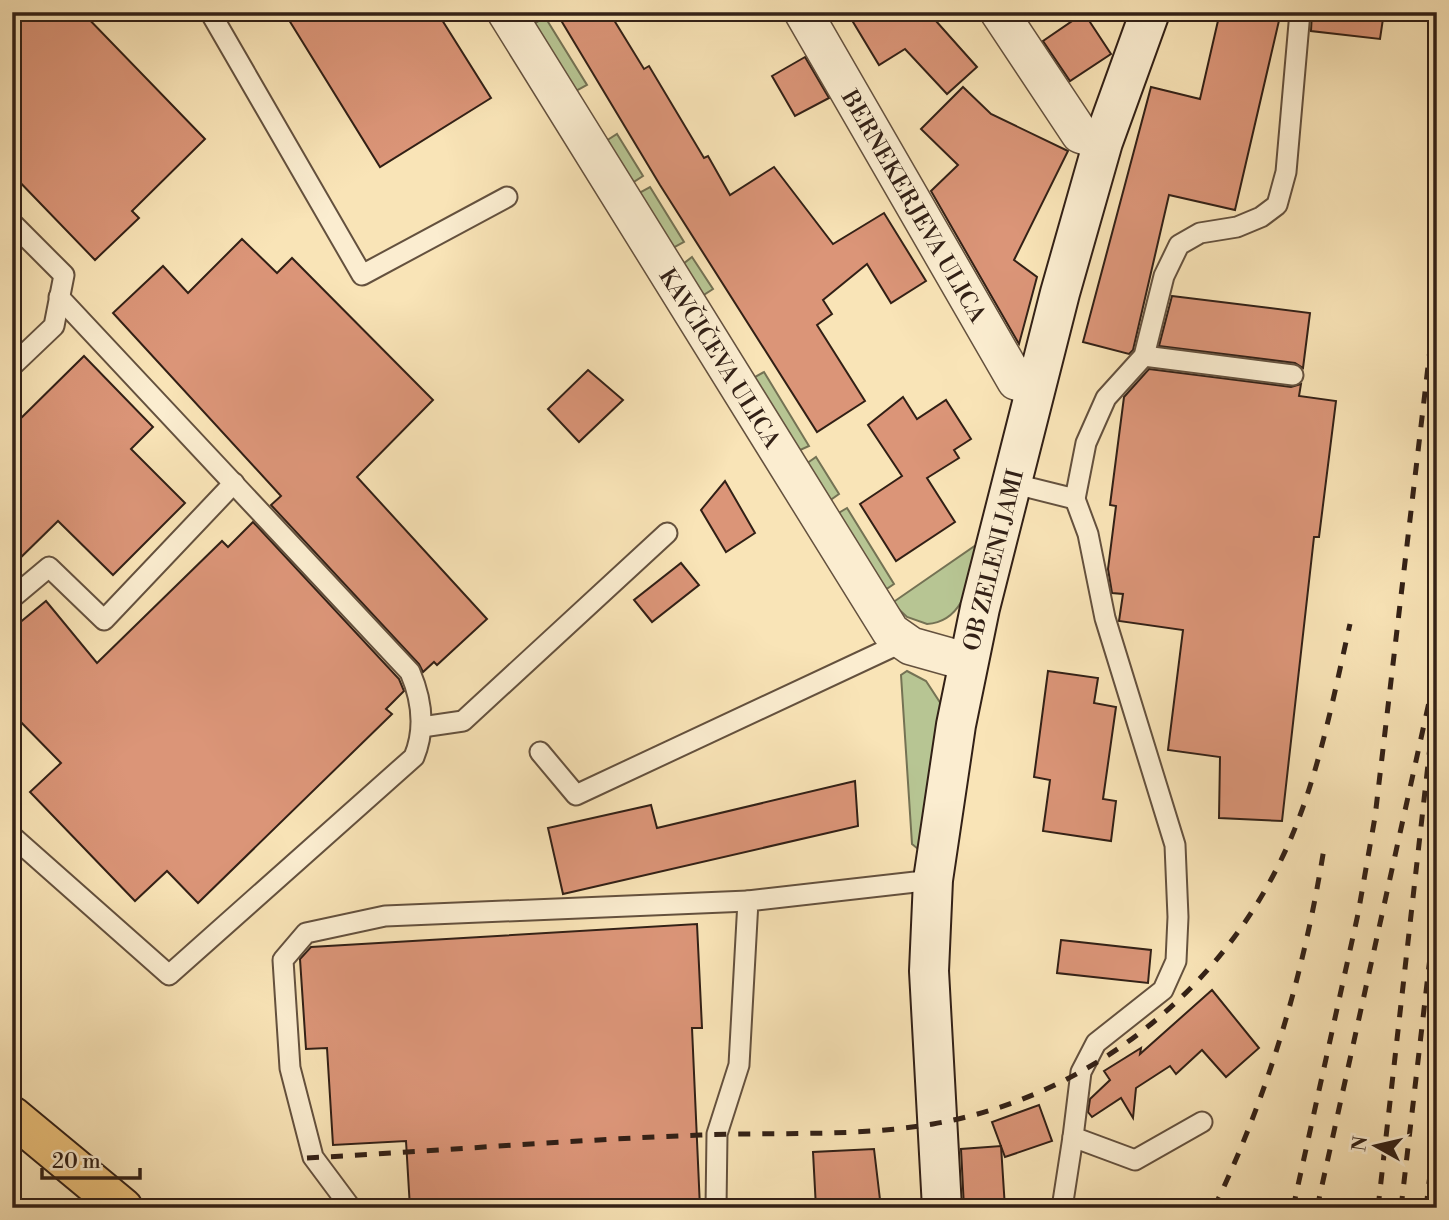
<svg xmlns="http://www.w3.org/2000/svg" width="1449" height="1220" font-family="'Libre Bodoni',serif">
  <style>
    .green { fill: #b7c593; stroke: #747254; stroke-width: 2 }
    .building { fill: #db9578; stroke: #322016; stroke-width: 2 }
    .lines { fill: none; stroke-linecap: round; stroke-linejoin: round }
    .lane-casing { stroke: #64513e; stroke-width: 23 }
    .street-casing { stroke: #64513e; stroke-width: 40 }
    .secondary-casing { stroke: #322016; stroke-width: 42 }
    .primary-casing { stroke: #322016; stroke-width: 42 }
    .lane { stroke: #fbedd0; stroke-width: 19 }
    .street { stroke: #fbedd0; stroke-width: 37 }
    .secondary { stroke: #fbedd0; stroke-width: 38 }
    .primary { stroke: #ecc27c; stroke-width: 38 }
    .rail { stroke: #322016; stroke-width: 5; stroke-dasharray: 12 12; stroke-linecap: butt }
    .labels { text-anchor: middle; stroke-width: 7; stroke-linejoin: round; paint-order: stroke }
    .street-label { font-size: 23px; fill: #322016; stroke: #fbedd0 }
  </style>
  <rect width="100%" height="100%" fill="#f9e4b7"/>
  <filter id="stains"><feTurbulence type="fractalNoise" baseFrequency=".00286" numOctaves="4"/><feColorMatrix values="0 0 0 0 .2 0 0 0 0 .09 0 0 0 0 .02 0 0 0 .5 -.17"/></filter>
  <radialGradient id="worn" r=".72"><stop offset=".6" stop-color="#630" stop-opacity="0"/><stop offset="1" stop-color="#630" stop-opacity=".3"/></radialGradient>
  <g class="green">
    <polygon points="545,17 587,85 576,91 534,24"/>
    <polygon points="617,134 643,176 632,183 606,141"/>
    <polygon points="650,187 684,242 673,248 639,193"/>
    <polygon points="692,257 713,289 702,296 683,264"/>
    <polygon points="764,372 809,446 798,451 753,378"/>
    <polygon points="816,457 839,494 829,501 806,464"/>
    <polygon points="847,508 894,584 885,590 837,514"/>
    <path d="M979,543C970,574 968,621 927,624L907,617L892,603Z"/>
    <polygon points="907,671 926,681 941,704 921,848 918,849 912,844 901,675"/>
  </g>
  <g class="building">
    <polygon points="12,12 82,12 205,139 132,211 139,218 95,260 12,174"/>
    <polygon points="284,12 437,12 491,98 380,167"/>
    <polygon points="556,12 609,12 644,69 649,66 704,158 708,156 730,195 774,167 833,244 884,213 926,281 891,303 867,264 823,300 832,314 817,325 865,401 817,432 660,185"/>
    <polygon points="847,12 928,12 977,67 947,94 905,49 879,65"/>
    <polygon points="1220,12 1281,12 1235,210 1169,195 1133,350 1129,354 1083,342 1151,87 1200,99"/>
    <polygon points="1312,12 1384,12 1380,39 1311,31"/>
    <polygon points="1084,13 1111,54 1070,81 1043,41"/>
    <polygon points="805,57 829,98 795,116 772,76"/>
    <polygon points="963,87 991,114 1068,151 1014,260 1037,277 1019,344 931,191 958,165 921,129"/>
    <polygon points="242,239 277,273 292,258 433,400 357,477 487,619 437,665 434,662 423,672 419,664 271,505 281,496 113,313 163,266 188,293"/>
    <polygon points="1172,296 1310,313 1303,368 1295,363 1159,346"/>
    <polygon points="84,356 153,427 131,449 185,503 113,575 58,521 12,566 12,427"/>
    <polygon points="1149,369 1291,387 1301,384 1299,396 1336,401 1319,537 1314,537 1282,821 1219,818 1220,757 1168,750 1183,630 1119,621 1123,594 1112,593 1108,569 1116,506 1110,505 1124,397"/>
    <polygon points="588,370 623,400 579,442 548,409"/>
    <polygon points="903,397 917,419 946,400 971,439 954,450 959,458 927,478 955,522 896,561 860,504 902,476 868,425"/>
    <polygon points="725,481 755,533 726,552 701,510"/>
    <polygon points="253,522 399,679 404,691 386,709 392,714 198,903 167,871 135,901 30,792 61,763 12,713 12,629 46,601 97,663 222,541 228,547"/>
    <polygon points="681,563 699,585 652,622 634,600"/>
    <polygon points="1048,671 1098,678 1094,703 1116,707 1103,799 1116,801 1111,841 1043,831 1050,780 1034,777"/>
    <polygon points="855,781 858,826 563,894 548,828 651,805 657,828"/>
    <polygon points="697,924 702,1028 692,1028 700,1208 410,1208 406,1141 333,1145 327,1048 306,1049 300,959 311,947"/>
    <polygon points="1061,940 1151,950 1148,983 1057,973"/>
    <polygon points="1212,990 1259,1048 1226,1077 1202,1050 1176,1074 1170,1066 1136,1088 1133,1118 1121,1098 1092,1117 1088,1112 1090,1099 1110,1080 1104,1071 1141,1048 1140,1054"/>
    <polygon points="1039,1105 1052,1141 1005,1157 992,1122"/>
    <polygon points="1001,1146 1005,1208 964,1208 961,1149"/>
    <polygon points="874,1149 881,1208 816,1208 813,1152"/>
  </g>
  <g class="lines">
    <g class="lane-casing">
      <g id="lane">
        <polyline points="210,12 362,275 507,197"/>
        <polyline points="12,223 64,275 54,326 12,366"/>
        <polyline points="1144,356 1293,375"/>
        <polyline points="1011,483 1075,499 1086,443 1106,398 1144,356 1164,276 1179,245 1200,233 1237,227 1261,217 1277,205 1286,172 1300,12"/>
        <polyline points="1075,499 1088,534 1105,618 1175,845 1178,917 1176,961 1163,990 1096,1043 1081,1072 1073,1137 1135,1160 1202,1122"/>
        <polyline points="12,598 49,567 104,620 234,483"/>
        <polyline points="422,727 463,721 667,533"/>
        <polyline points="540,752 576,795 903,642"/>
        <path d="M12,836L169,975L414,757C426,728 422,700 410,672L59,297"/>
        <polyline points="351,1208 313,1157 290,1068 283,960 306,933 385,916 748,901"/>
        <polyline points="716,1208 717,1134 739,1065 748,901 933,880"/>
        <polyline points="1062,1208 1073,1137"/>
      </g>
    </g>
    <g class="street-casing">
      <g id="street">
        <polyline points="506,12 891,632 911,646 968,662"/>
        <polyline points="803,12 1016,381 1036,387"/>
        <polyline points="999,12 1080,134 1103,142"/>
      </g>
    </g>
    <g class="secondary-casing">
      <polyline id="secondary" points="942,1208 929,971 933,880 956,725 980,608 1060,293 1103,142 1150,12"/>
    </g>
    <g class="primary-casing">
      <polyline id="primary" points="12,1116 123,1208"/>
    </g>
    <use href="#lane" class="lane"/>
    <use href="#street" class="street"/>
    <use href="#secondary" class="secondary"/>
    <use href="#primary" class="primary"/>
    <g class="rail">
      <path d="M307,1158C438,1151 569,1140 700,1135C777,1132 856,1137 933,1124C1084,1098 1215,997 1281,860C1317,786 1332,703 1350,624"/>
      <path d="M1214,1208C1270,1091 1305,970 1325,842"/>
      <polyline points="1293,1208 1358,914 1375,817 1437,290"/>
      <polyline points="1317,1208 1437,666"/>
      <polyline points="1378,1208 1432,729"/>
      <polyline points="1401,1208 1437,897"/>
      <polyline points="1426,1208 1437,1117"/>
    </g>
  </g>
  <g class="labels">
    <g class="street-label">
      <text transform="translate(914 206) rotate(60)" y="8">BERNEKERJEVA ULICA</text>
      <text transform="translate(720 358) rotate(58)" y="8">KAVČIČEVA ULICA</text>
      <text transform="translate(993 560) rotate(-76)" y="8">OB ZELENI JAMI</text>
    </g>
  </g>
  <rect width="1449" height="1220" fill="none" stroke="#f9e4b7" stroke-width="42"/>
  <rect x="14" y="14" width="1421" height="1192" fill="none" stroke="#322016" stroke-width="3.5"/>
  <rect x="21" y="21" width="1407" height="1178" fill="none" stroke="#322016" stroke-width="2"/>
  <g transform="translate(1376 1146) rotate(278)" stroke="#fbedd0" stroke-width="5" paint-order="stroke">
  <path d="M0-5L12 26L0 18L-12 26Z" fill="#322016"/>
  <text y="-10" font-size="19" font-weight="bold" text-anchor="middle" fill="#322016">N</text>
  </g>
  <path d="M42 1168v10h98v-10" fill="none" stroke="#322016" stroke-width="3.5"/>
  <text x="52" y="1168" font-size="21" fill="#322016" stroke="#fbedd0" stroke-width="5" paint-order="stroke">20 m</text>
  <rect width="100%" height="100%" filter="url(#stains)"/>
  <rect width="100%" height="100%" fill="url(#worn)"/>
</svg>
